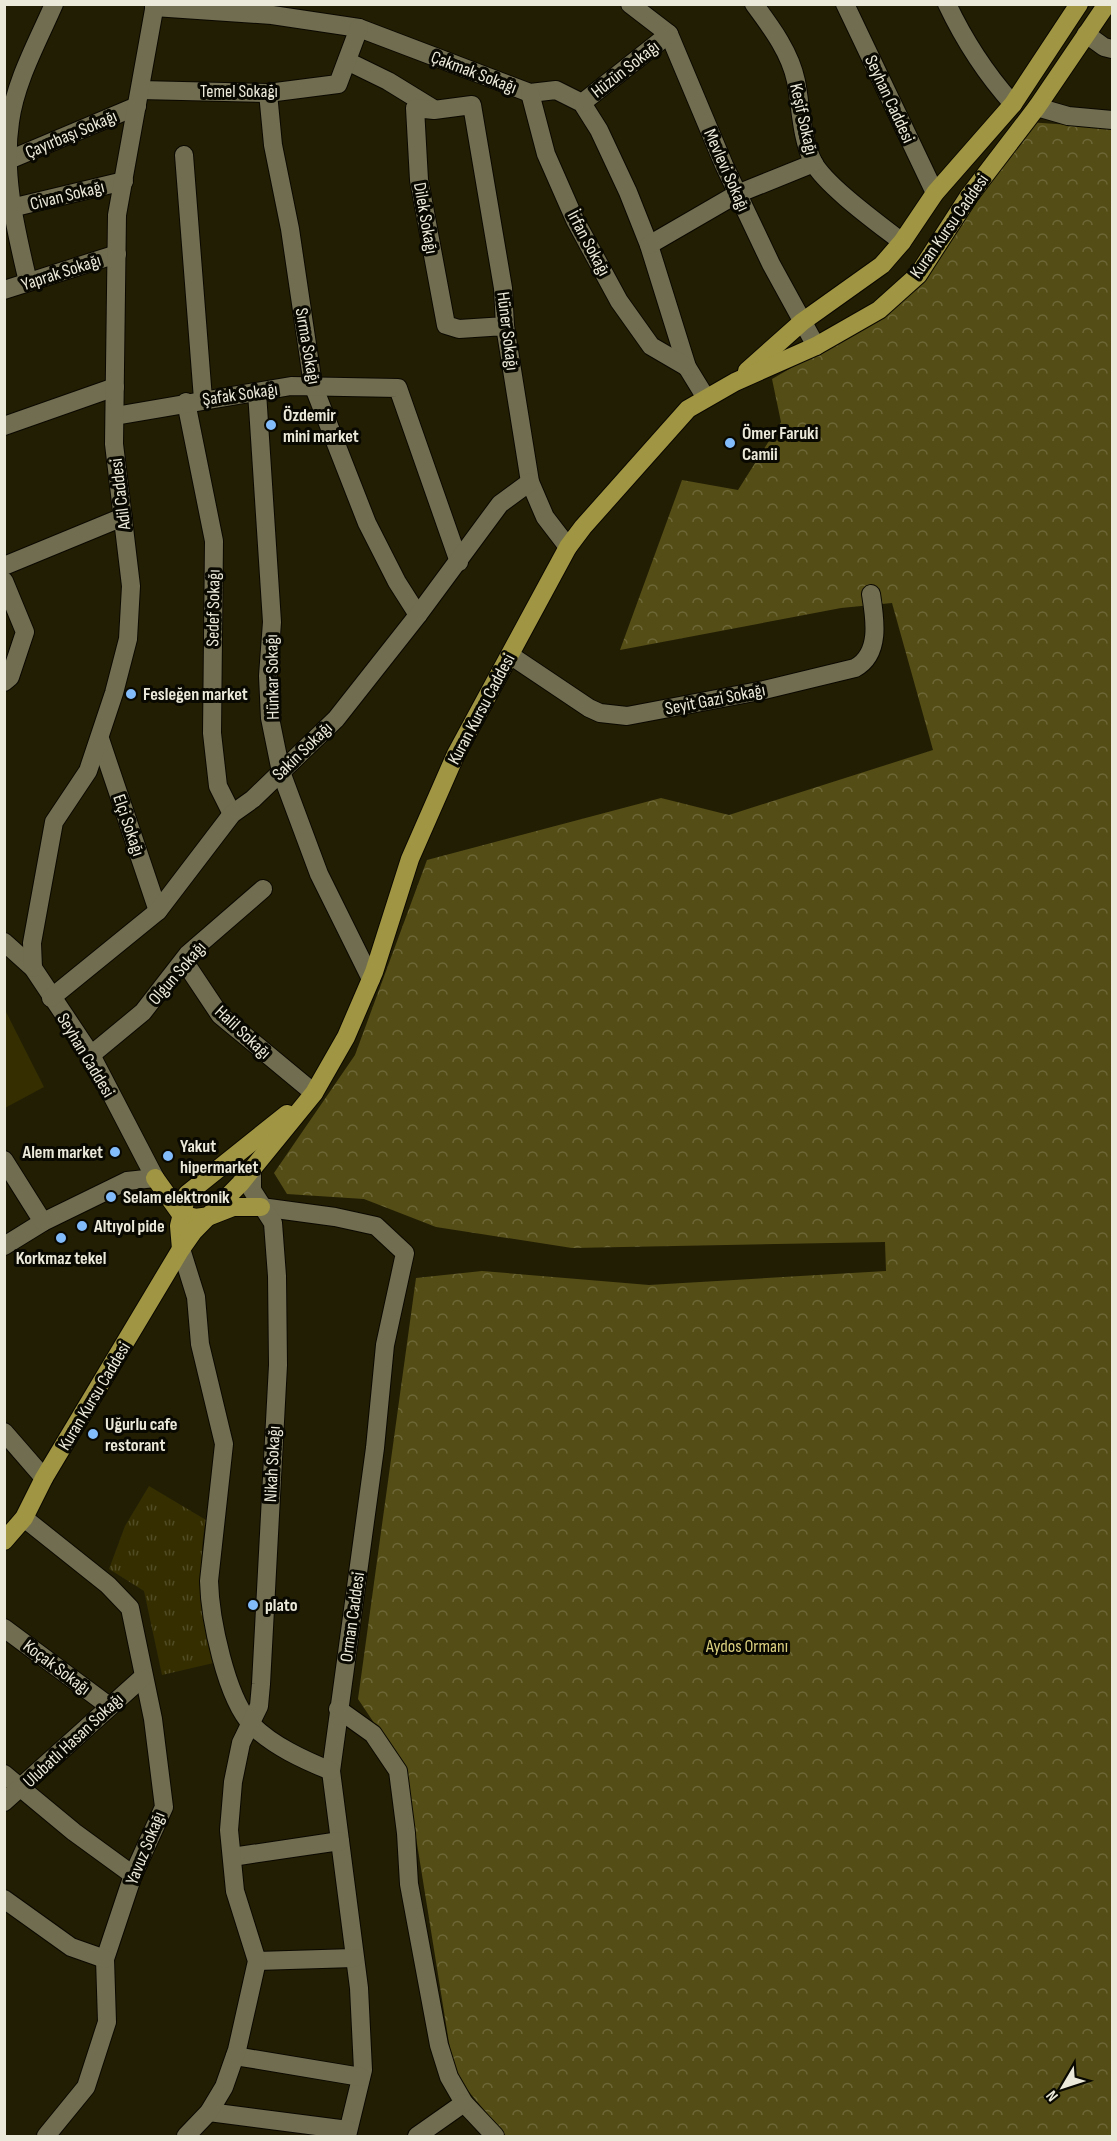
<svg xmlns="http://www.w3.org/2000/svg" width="1117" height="2141" font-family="'Sofia Sans Condensed',sans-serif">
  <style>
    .green { fill: #342e01 }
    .forest { fill: url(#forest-crowns) }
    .park { fill: url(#park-tufts) }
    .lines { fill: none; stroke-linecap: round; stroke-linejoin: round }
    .minor-casing { stroke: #0b0800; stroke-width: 20 }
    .major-casing { stroke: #0b0800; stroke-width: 20 }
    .minor { stroke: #706d50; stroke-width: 18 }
    .major { stroke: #a09542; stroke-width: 18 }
    .poi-dot { fill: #82bcfa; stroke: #090801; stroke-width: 2 }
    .labels { text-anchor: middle; stroke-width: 6; stroke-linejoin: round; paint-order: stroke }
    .street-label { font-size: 18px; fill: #ebe9d9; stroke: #090801 }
    .poi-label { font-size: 18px; font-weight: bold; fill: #ebe9d9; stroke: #090801; text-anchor: start }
    .park-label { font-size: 18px; fill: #dcd17f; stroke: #090801 }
  </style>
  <defs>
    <pattern id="forest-crowns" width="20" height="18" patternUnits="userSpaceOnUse" patternTransform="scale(1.5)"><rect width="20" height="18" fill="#544d16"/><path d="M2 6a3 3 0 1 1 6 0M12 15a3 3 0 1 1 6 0" fill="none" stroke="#6d6737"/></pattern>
    <pattern id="park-tufts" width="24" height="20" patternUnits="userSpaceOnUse" patternTransform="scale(1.5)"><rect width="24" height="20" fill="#342e01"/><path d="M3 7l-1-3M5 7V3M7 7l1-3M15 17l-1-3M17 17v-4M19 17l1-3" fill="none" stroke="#524c25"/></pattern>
  </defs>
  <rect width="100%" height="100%" fill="#221e04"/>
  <polygon class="green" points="4,1008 44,1087 5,1108 4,1108"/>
  <polygon class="forest" points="1028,122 1112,128 1112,2136 506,2136 454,2074 405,1769 358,1699 416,1278 482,1271 649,1285 886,1271 885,1242 572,1248 436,1227 364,1199 287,1194 274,1173 355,1055 427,860 661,798 729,815 933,750 892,603 841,608 620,650 682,480 738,490 781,422 772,379 891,310"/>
  <path class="park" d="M149,1486L206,1520C195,1573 207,1611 218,1662L162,1675L144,1591L109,1569L125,1526Z"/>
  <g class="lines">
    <g class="minor-casing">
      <g id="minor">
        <polyline points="630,4 669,34 724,165 771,264 816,346"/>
        <path d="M754,4C771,27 790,52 796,81C801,107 801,137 813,162C826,186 879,224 902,242"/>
        <polyline points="845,4 935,193"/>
        <path d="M947,4C965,42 985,73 1013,104"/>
        <polyline points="154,7 272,15 359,28 530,93 556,90 582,103 599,130 628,192 649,245 687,367 706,398"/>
        <polyline points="1086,34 1104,47 1112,49"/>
        <polyline points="347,61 388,81 432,108"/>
        <polyline points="140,90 268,93 338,84 359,28"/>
        <polyline points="268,93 273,145 290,229 313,385 367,523 397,582 418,615"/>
        <polyline points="530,93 546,154 575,220 619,301 651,346 687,367"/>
        <polyline points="582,103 669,34"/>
        <polyline points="1037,107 1068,116 1112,120"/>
        <polyline points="184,155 203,399"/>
        <polyline points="4,162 137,106"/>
        <polyline points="11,208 124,181"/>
        <polyline points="649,245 737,194 814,163"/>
        <path d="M28,282C16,230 2,176 10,122C15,82 38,41 54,4"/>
        <polyline points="4,290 117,254"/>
        <polyline points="505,326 459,329 446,325 419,180 415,108 434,110 472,105 503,288 505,326 530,482 545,517 568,547"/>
        <polyline points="257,392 272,622 268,676 270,718 281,772 319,874 371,979"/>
        <polyline points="186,402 214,541 212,733 218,786 232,814"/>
        <polyline points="115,416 291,386 398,388 459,562"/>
        <polyline points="4,426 115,387"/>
        <polyline points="4,566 123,517"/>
        <polyline points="4,581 25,632 10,677 4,682"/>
        <path d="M510,655L589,708L600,713L627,716L764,690L855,668C881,654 875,619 871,594"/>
        <polyline points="100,739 158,911"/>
        <polyline points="4,942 33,968 91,1055 155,1178 127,1181 43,1222 4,1246"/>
        <polyline points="184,961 220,1015 314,1093"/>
        <polyline points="33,968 32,943 54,822 88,771 114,693 128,639 131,586 114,444 117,215 155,4"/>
        <polyline points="51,998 158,911 232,814 253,799 336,719 418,615 500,504 530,482"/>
        <polyline points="91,1055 143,1012 188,954 263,889"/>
        <polyline points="4,1160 43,1222"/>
        <polyline points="261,1207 335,1217 376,1226 405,1253 385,1345 375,1448 331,1771 359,1988 363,2070 347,2136"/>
        <path d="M181,1249L196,1297L200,1344L224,1444L209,1581C210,1618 226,1698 252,1725C273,1746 304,1760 331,1771"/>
        <polyline points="4,1432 44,1478"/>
        <polyline points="24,1518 108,1585 130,1608 153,1719 164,1807 133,1875 105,1959 107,2022 86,2087 46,2136"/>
        <polyline points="4,1628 109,1706"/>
        <polyline points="338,1709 373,1734 398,1771 406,1833 409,1884 439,2045 449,2077 464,2103 495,2136"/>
        <polyline points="4,1774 74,1832 133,1875"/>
        <polyline points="4,1802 142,1678"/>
        <polyline points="232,1857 340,1841"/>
        <polyline points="4,1899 71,1947 105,1959"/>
        <polyline points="257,1961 354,1958"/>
        <polyline points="235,2056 361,2077"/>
        <polyline points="209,2112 348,2130"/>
        <polyline points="186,2136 209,2112 224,2087 237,2050 257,1961 235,1891 229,1830 233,1782 241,1743 259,1706 261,1684 278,1365 277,1276 273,1223 252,1190 252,1169"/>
        <polyline points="417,2136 464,2103"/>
      </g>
    </g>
    <g class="major-casing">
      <g id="major">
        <polyline points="747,371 802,322 882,265 902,242 935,193 1013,104 1079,4"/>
        <polyline points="155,1178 180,1213 195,1218 210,1216 233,1207 261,1207"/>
        <polyline points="181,1249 179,1226 187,1194 287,1114"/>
        <polyline points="4,1541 24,1518 44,1478 181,1249 193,1232 240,1184 314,1093 346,1037 374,972 410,859 456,754 568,547 583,527 688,409 735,382 816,346 879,310 918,275 969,196 1037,107 1107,4"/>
      </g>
    </g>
    <use href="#minor" class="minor"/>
    <use href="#major" class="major"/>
  </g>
  <g class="poi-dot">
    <circle cx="271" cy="425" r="6"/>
    <circle cx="730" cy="443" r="6"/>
    <circle cx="131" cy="694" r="6"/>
    <circle cx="115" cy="1152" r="6"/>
    <circle cx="168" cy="1156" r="6"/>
    <circle cx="111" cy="1197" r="6"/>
    <circle cx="82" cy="1226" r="6"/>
    <circle cx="61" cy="1238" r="6"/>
    <circle cx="93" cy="1434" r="6"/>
    <circle cx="253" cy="1605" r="6"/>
  </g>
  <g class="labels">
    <g class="street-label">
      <text transform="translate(625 69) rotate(-38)" y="6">Hüzün Sokağı</text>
      <text transform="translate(474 72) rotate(21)" y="6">Çakmak Sokağı</text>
      <text x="239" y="97">Temel Sokağı</text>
      <text transform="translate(890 99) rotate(65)" y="6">Seyhan Caddesi</text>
      <text transform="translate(804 119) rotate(77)" y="6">Keşif Sokağı</text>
      <text transform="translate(71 134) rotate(-23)" y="6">Çayırbaşı Sokağı</text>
      <text transform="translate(727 170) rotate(66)" y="6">Mevlevi Sokağı</text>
      <text transform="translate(67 195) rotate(-14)" y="6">Civan Sokağı</text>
      <text transform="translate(426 218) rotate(80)" y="6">Dilek Sokağı</text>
      <text transform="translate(949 226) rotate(-55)" y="6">Kuran Kursu Caddesi</text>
      <text transform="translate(589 243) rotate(62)" y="6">İrfan Sokağı</text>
      <text transform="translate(61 272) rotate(-18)" y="6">Yaprak Sokağı</text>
      <text transform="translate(508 331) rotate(83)" y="6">Hüner Sokağı</text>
      <text transform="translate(308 346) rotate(80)" y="6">Sırma Sokağı</text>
      <text transform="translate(240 394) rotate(-8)" y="6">Şafak Sokağı</text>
      <text transform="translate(120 494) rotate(-97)" y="6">Adil Caddesi</text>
      <text transform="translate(213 608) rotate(-89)" y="6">Sedef Sokağı</text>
      <text transform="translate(272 677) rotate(-91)" y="6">Hünkar Sokağı</text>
      <text transform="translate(715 699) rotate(-11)" y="6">Seyit Gazi Sokağı</text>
      <text transform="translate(481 709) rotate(-62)" y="6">Kuran Kursu Caddesi</text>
      <text transform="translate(302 751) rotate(-44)" y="6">Sakin Sokağı</text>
      <text transform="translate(129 825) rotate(71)" y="6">Elçi Sokağı</text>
      <text transform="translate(177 973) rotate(-49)" y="6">Olgun Sokağı</text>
      <text transform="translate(243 1032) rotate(43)" y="6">Halil Sokağı</text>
      <text transform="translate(86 1055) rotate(59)" y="6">Seyhan Caddesi</text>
      <text transform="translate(94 1396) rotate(-59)" y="6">Kuran Kursu Caddesi</text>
      <text transform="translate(272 1464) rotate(-87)" y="6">Nikah Sokağı</text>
      <text transform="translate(352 1617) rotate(-82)" y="6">Orman Caddesi</text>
      <text transform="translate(57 1667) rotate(37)" y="6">Koçak Sokağı</text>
      <text transform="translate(73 1740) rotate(-43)" y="6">Ulubatlı Hasan Sokağı</text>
      <text transform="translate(145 1848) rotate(-68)" y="6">Yavuz Sokağı</text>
    </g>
    <g class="poi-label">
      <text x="283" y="421">Özdemir<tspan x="283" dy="21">mini market</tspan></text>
      <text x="742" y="439">Ömer Faruki<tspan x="742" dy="21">Camii</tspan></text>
      <text x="143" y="700">Fesleğen market</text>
      <text x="180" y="1152">Yakut<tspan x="180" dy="21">hipermarket</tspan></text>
      <text x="103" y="1158" text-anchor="end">Alem market</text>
      <text x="123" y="1203">Selam elektronik</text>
      <text x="94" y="1232">Altıyol pide</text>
      <text x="61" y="1264" text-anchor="middle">Korkmaz tekel</text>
      <text x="105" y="1430">Uğurlu cafe<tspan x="105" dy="21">restorant</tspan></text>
      <text x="265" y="1611">plato</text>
    </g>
    <g class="park-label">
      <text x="747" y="1652">Aydos Ormanı</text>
    </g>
  </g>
  <rect width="1117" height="2141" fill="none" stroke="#ebe9d9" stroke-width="12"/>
  <g transform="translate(1063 2087) rotate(231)" stroke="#090801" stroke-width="4.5" paint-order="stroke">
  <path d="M0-4.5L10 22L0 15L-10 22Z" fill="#ebe9d9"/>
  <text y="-9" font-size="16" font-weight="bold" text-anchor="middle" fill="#ebe9d9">N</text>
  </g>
</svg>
